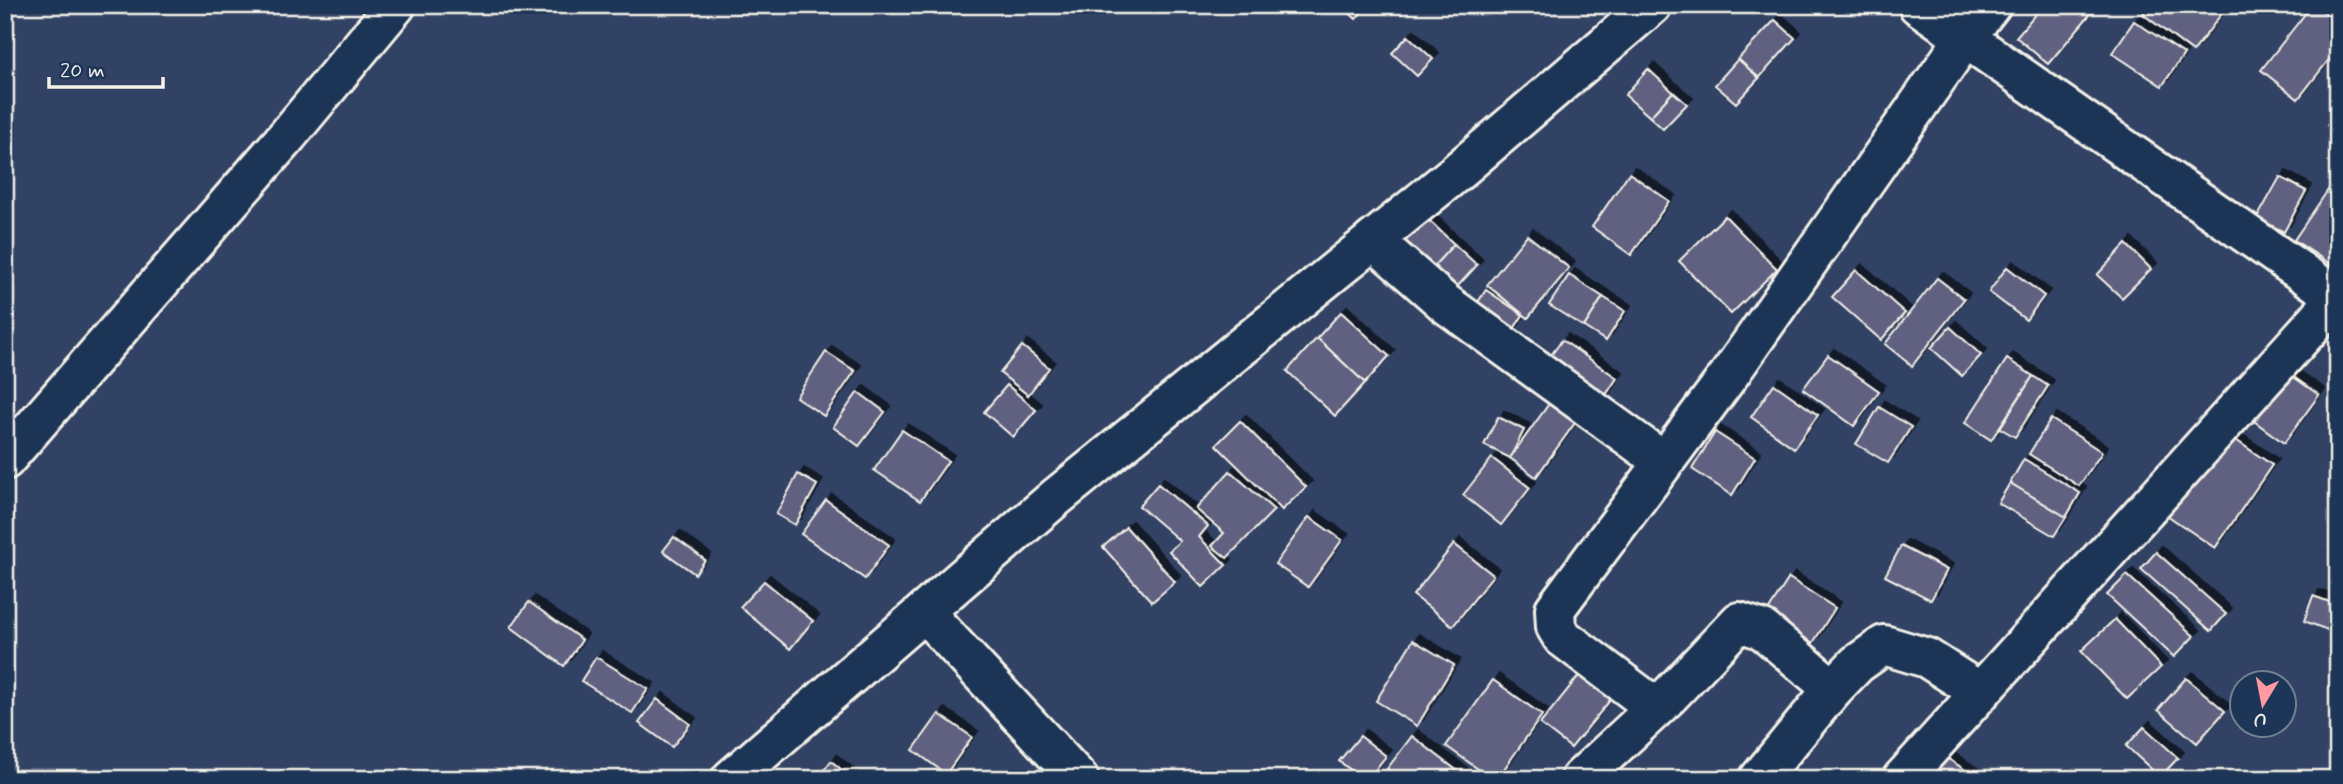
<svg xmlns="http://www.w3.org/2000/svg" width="2343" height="784" font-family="Mynerve,sans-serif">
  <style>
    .building { fill: #616081; stroke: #f4f1e8; stroke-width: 2; filter: url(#shadow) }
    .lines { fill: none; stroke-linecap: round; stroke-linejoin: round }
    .minor-casing { stroke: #f4f1e8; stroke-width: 44 }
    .minor { stroke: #1d3557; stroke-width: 38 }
  </style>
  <defs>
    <filter id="shadow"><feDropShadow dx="6" dy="-6" stdDeviation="0" flood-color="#0009"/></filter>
  </defs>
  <rect width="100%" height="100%" fill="#314264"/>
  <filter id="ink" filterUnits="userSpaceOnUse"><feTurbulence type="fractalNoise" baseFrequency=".0143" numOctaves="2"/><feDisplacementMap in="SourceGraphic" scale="14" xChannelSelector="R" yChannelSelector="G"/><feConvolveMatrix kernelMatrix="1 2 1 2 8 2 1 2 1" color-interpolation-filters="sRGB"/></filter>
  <g filter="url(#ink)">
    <g class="building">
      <polygon points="1341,5 1368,5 1356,19"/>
      <polygon points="2043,5 2098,5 2048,64 2016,37"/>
      <polygon points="2149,5 2212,5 2222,13 2193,52 2143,14"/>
      <polygon points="2312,5 2316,5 2338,22 2338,48 2298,99 2261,70"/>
      <polygon points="1775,20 1795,38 1759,78 1738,59"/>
      <polygon points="2134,21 2184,54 2162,86 2112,53"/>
      <polygon points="1408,36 1433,59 1417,76 1392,53"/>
      <polygon points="1738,59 1759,78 1736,103 1715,85"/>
      <polygon points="1648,69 1673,92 1650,117 1625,95"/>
      <polygon points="1673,92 1687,104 1663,129 1650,117"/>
      <polygon points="2338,109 2338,132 2327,125"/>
      <polygon points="1629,173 1669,201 1631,255 1592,227"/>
      <polygon points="2280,177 2306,191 2284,232 2257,218"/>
      <polygon points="2330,187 2338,192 2338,269 2294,240"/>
      <polygon points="1417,209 1454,244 1423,278 1385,244"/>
      <polygon points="1725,216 1777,269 1731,314 1679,261"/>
      <polygon points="1527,235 1569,268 1528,318 1487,285"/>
      <polygon points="1454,244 1477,265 1446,299 1423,278"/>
      <polygon points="2126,244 2151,269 2122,298 2097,275"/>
      <polygon points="2007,267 2044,296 2026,320 1989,292"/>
      <polygon points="1856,270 1905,313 1881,340 1832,297"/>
      <polygon points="1569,275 1603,297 1584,327 1549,305"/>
      <polygon points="1937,278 1964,299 1912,366 1885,344"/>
      <polygon points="1486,290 1523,315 1505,342 1468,317"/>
      <polygon points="1603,297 1625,311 1606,341 1584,327"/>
      <polygon points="1341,312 1389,356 1365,383 1317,338"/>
      <polygon points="1950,327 1981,355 1962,376 1931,348"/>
      <polygon points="1317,338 1365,383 1335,416 1287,371"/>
      <polygon points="1562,340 1617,378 1598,407 1542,368"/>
      <polygon points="1022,346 1049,368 1028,395 1000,373"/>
      <polygon points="826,352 855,371 824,416 796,397"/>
      <polygon points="1828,355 1879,391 1854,426 1803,389"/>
      <polygon points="2007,359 2033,376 1991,440 1965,423"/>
      <polygon points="2288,373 2319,395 2284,443 2254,421"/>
      <polygon points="2033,376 2048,386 2015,437 2000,428"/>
      <polygon points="1774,384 1818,415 1794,448 1751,417"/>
      <polygon points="1007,385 1036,410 1013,437 984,412"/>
      <polygon points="858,392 885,412 859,446 833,427"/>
      <polygon points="1551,401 1577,420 1536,477 1510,458"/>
      <polygon points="1879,407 1911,427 1888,463 1856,444"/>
      <polygon points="1498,417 1524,430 1510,458 1484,445"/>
      <polygon points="2051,419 2102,452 2079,486 2029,454"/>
      <polygon points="1240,421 1306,487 1282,510 1216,445"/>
      <polygon points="902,430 948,461 920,501 874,470"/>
      <polygon points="2221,430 2272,465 2215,548 2164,513"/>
      <polygon points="1715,432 1755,458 1732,495 1692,469"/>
      <polygon points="1492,458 1530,488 1501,525 1463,495"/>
      <polygon points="2024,459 2080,493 2066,517 2010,483"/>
      <polygon points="1230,471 1274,510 1227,558 1212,546 1224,533 1196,509"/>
      <polygon points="798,474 817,485 795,525 776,514"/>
      <polygon points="2010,483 2066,517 2054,536 1998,503"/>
      <polygon points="1158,484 1208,526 1199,537 1226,565 1203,587 1169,551 1180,541 1139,506"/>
      <polygon points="826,500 889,545 865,579 801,534"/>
      <polygon points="1309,517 1342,540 1308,587 1275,564"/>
      <polygon points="1126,527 1175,582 1152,602 1103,547"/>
      <polygon points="674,537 705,560 695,574 663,551"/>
      <polygon points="1454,544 1493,575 1453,626 1413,595"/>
      <polygon points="1901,546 1947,570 1931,600 1885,576"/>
      <polygon points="2156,552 2226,614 2211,631 2141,569"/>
      <polygon points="2127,575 2194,636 2174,657 2107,595"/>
      <polygon points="1789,578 1835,608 1813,643 1766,614"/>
      <polygon points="764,581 813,621 790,649 740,607"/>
      <polygon points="2313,596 2338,605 2338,634 2304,621"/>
      <polygon points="529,602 582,640 564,666 511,627"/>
      <polygon points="2115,619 2161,667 2127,699 2081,651"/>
      <polygon points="1413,640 1454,665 1417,726 1376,701"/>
      <polygon points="596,657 648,689 632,713 581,681"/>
      <polygon points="1585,668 1616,693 1571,748 1540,724"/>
      <polygon points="2186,678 2225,711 2197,743 2158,710"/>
      <polygon points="1493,680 1542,715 1497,779 1492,779 1446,746"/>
      <polygon points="657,699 690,724 672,747 639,723"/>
      <polygon points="939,714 972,737 946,774 913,750"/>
      <polygon points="2144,727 2178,758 2160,777 2126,746"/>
      <polygon points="1360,736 1386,756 1368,779 1362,779 1339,761"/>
      <polygon points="1412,736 1468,779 1401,779 1387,769"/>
      <polygon points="1933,749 1979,779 1927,779"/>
      <polygon points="831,761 853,779 817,779"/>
    </g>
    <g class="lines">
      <g class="minor-casing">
        <g id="minor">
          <polyline points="1918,5 2337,297"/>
          <polyline points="1373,240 1446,304 1664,462"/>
          <polyline points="5,460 288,135 396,5"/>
          <polyline points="924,612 1079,779"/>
          <polyline points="1655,707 1562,637 1556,627 1555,609 1729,375 1965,38 1991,5"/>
          <polyline points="731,779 1054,499 1457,172 1652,5"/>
          <polyline points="1580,779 1669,696 1739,622 1763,630 1833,689"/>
          <polyline points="1759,779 1833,689 1857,664 1884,645 1927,658 1980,692"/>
          <polyline points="1902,779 2338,297"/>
        </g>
      </g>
      <use href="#minor" class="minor"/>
    </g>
  </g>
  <rect width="2343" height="784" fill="none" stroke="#1d3557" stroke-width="28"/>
  <rect x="14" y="14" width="2315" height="756" fill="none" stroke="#f4f1e8" stroke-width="2.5" filter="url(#ink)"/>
  <g transform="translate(2263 704) rotate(190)"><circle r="33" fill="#1d3557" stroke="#738091" stroke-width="2"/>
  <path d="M0-5L12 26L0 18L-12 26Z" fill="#ff9aa2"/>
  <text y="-10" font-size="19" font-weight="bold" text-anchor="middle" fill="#f4f1e8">U</text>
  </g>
  <path d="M49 77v10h114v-10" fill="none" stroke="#f4f1e8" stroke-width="3.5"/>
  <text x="60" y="77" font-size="21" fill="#f4f1e8" stroke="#1d3557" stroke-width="5" paint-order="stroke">20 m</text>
</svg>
